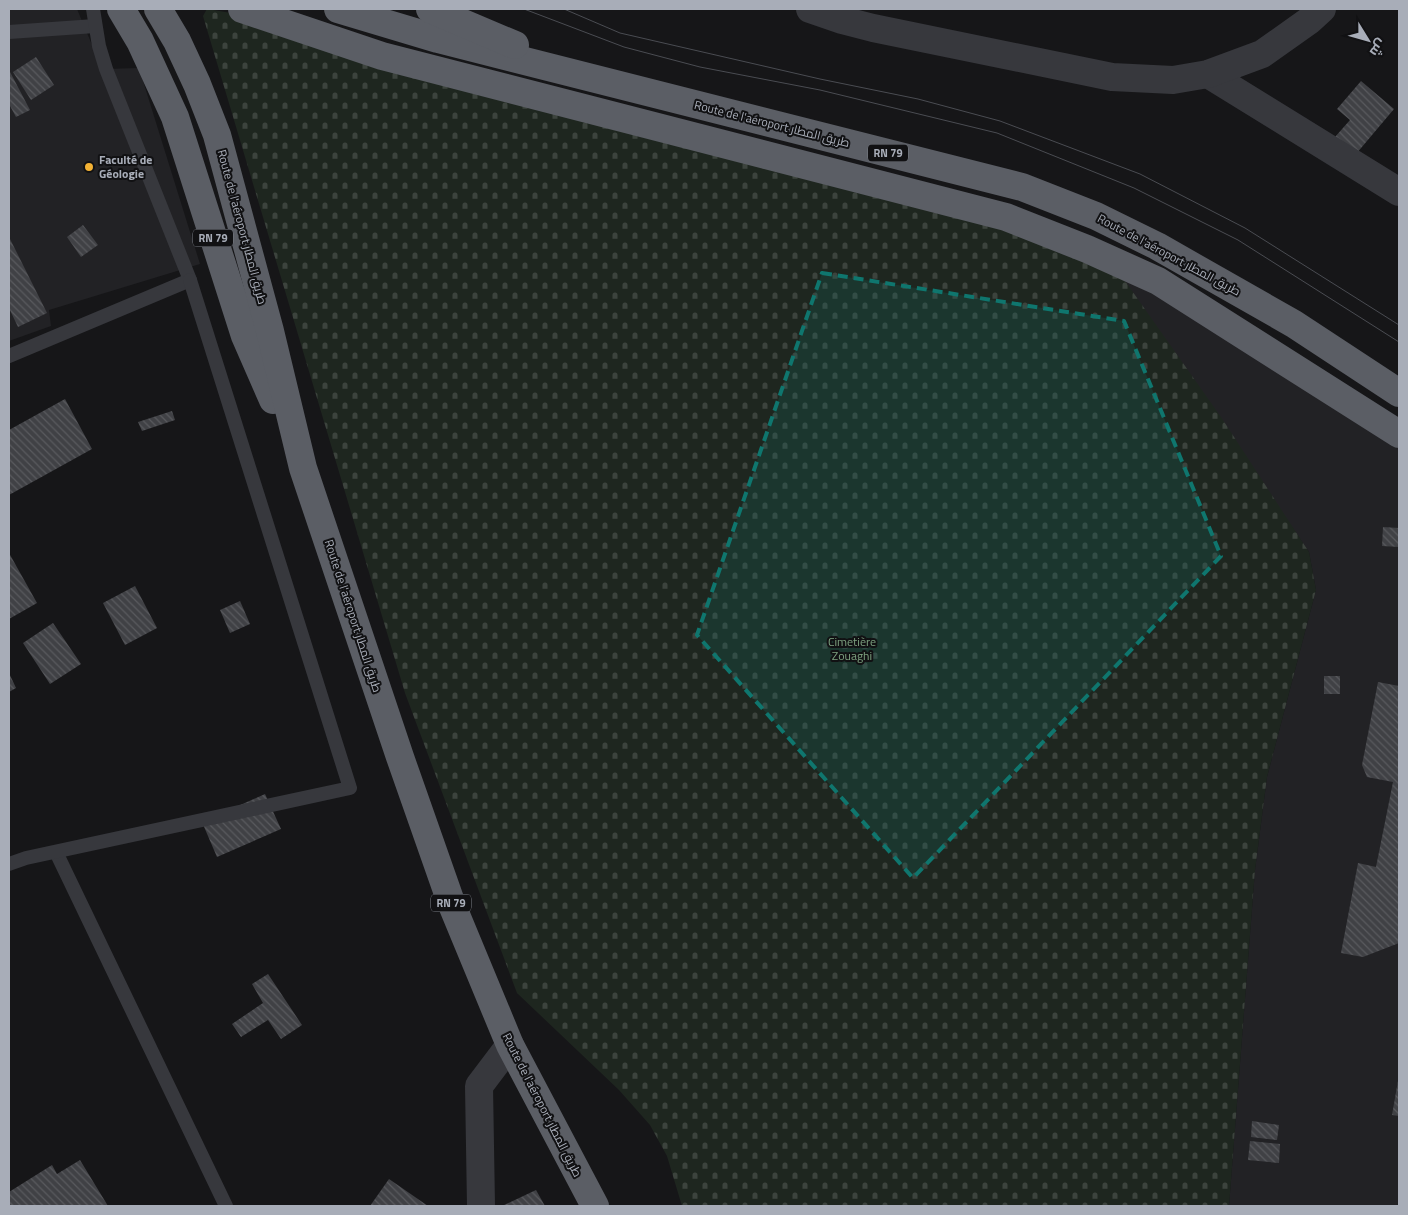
<svg xmlns="http://www.w3.org/2000/svg" width="1408" height="1215" font-family="'Titillium Web',Cairo,sans-serif">
  <style>
    .built { fill: #222225 }
    .cemetery { fill: url(#cemetery-stones) }
    .building { fill: url(#building-back-hatch) }
    .lines { fill: none; stroke-linecap: round; stroke-linejoin: round }
    .service { stroke: #37383d; stroke-width: 14 }
    .minor { stroke: #37383d; stroke-width: 28 }
    .tertiary { stroke: #37383d; stroke-width: 28 }
    .trunk { stroke: #5b5e65; stroke-width: 28 }
    .tram { stroke: #4a4c52; stroke-width: 1 }
    .marked { fill: #0f766e; fill-opacity: 0.2; stroke: #0f766e; stroke-width: 4; stroke-dasharray: 10 6; stroke-linejoin: round }
    .poi-dot { fill: #f2b134; stroke: #111113; stroke-width: 2 }
    .labels { text-anchor: middle; stroke-width: 4; stroke-linejoin: round; paint-order: stroke }
    .shield { fill: #111113; stroke: #7b7e86; stroke-width: 1 }
    .shield-label { font-size: 11px; font-weight: bold; fill: #a8adb8 }
    .street-label { font-size: 12px; fill: #a8adb8; stroke: #111113 }
    .poi-label { font-size: 12px; font-weight: bold; fill: #a8adb8; stroke: #111113; text-anchor: start }
    .park-label { font-size: 12px; fill: #7fa381; stroke: #111113 }
  </style>
  <defs>
    <pattern id="cemetery-stones" width="16" height="16" patternUnits="userSpaceOnUse" patternTransform="scale(1.25)"><rect width="16" height="16" fill="#1e261f"/><path d="M2 7V4a2 2 0 0 1 4 0v3zM10 15v-3a2 2 0 0 1 4 0v3z" fill="#3c433d"/></pattern>
    <pattern id="building-back-hatch" width="6" height="6" patternUnits="userSpaceOnUse" patternTransform="scale(1.25)"><rect width="6" height="6" fill="#404145"/><path d="M-1 5l2 2M0 0l6 6M5-1l2 2" fill="none" stroke="#595a5e"/></pattern>
  </defs>
  <rect width="100%" height="100%" fill="#161618"/>
  <g class="built">
    <polygon points="9,9 77,9 95,52 106,69 139,68 200,264 49,310 51,326 9,341"/>
    <polygon points="1111,261 1399,432 1399,1206 1229,1206 1255,870 1267,777 1316,590 1309,552"/>
  </g>
  <polygon class="cemetery" points="207,9 237,14 931,192 1111,261 1221,417 1309,552 1316,590 1267,777 1255,870 1229,1206 682,1206 667,1156 650,1125 619,1090 517,993 405,693 203,16"/>
  <g class="building">
    <polygon points="36,57 54,85 31,100 13,72"/>
    <polygon points="9,70 30,110 16,117 9,104"/>
    <polygon points="1361,81 1394,109 1356,154 1335,137 1350,120 1337,109"/>
    <polygon points="83,225 98,245 81,257 67,237"/>
    <polygon points="9,237 47,313 18,327 9,308"/>
    <polygon points="65,399 92,449 9,495 9,430"/>
    <polygon points="172,411 175,420 142,431 138,422"/>
    <polygon points="1383,527 1399,528 1399,547 1382,546"/>
    <polygon points="9,553 37,603 9,619"/>
    <polygon points="135,586 157,628 125,645 103,603"/>
    <polygon points="240,601 250,624 230,633 220,610"/>
    <polygon points="53,623 81,664 50,684 23,643"/>
    <polygon points="9,673 16,688 9,692"/>
    <rect x="1324" y="676" width="16" height="18"/>
    <polygon points="1378,682 1399,686 1399,943 1363,957 1341,953 1358,863 1376,867 1393,782 1367,777 1362,765"/>
    <polygon points="265,794 281,829 217,857 202,822"/>
    <polygon points="268,974 302,1025 281,1039 268,1020 241,1037 232,1024 263,1003 252,984"/>
    <polygon points="1398,1081 1399,1081 1399,1116 1392,1115"/>
    <polygon points="1252,1121 1279,1125 1277,1140 1251,1137"/>
    <polygon points="1250,1141 1280,1144 1279,1163 1248,1160"/>
    <polygon points="80,1160 108,1206 9,1206 9,1192 52,1165 57,1174"/>
    <polygon points="389,1179 428,1206 370,1206"/>
    <polygon points="536,1190 545,1206 502,1206"/>
  </g>
  <g class="lines">
    <g class="service">
      <polyline points="9,32 95,26"/>
      <polyline points="9,356 190,280 106,69 99,46 93,9"/>
      <polyline points="56,852 226,1206"/>
      <polyline points="9,864 26,858 350,788 190,280"/>
    </g>
    <g class="minor">
      <polyline points="1208,74 1399,192"/>
      <polyline points="481,1206 479,1086 510,1045"/>
    </g>
    <polyline class="tertiary" points="810,9 842,20 873,28 1112,77 1173,80 1208,74 1262,54 1310,20 1322,9"/>
    <g class="trunk">
      <polyline points="121,9 140,41 175,117 245,336 273,400"/>
      <polyline points="158,9 177,41 197,84 217,135 270,331 303,468 400,757 452,905 510,1045 595,1206"/>
      <polyline points="242,9 382,56 1006,217 1087,249 1158,281 1399,434"/>
      <polyline points="338,9 438,39 1022,187 1096,216 1157,246 1294,324 1399,393"/>
      <polyline points="430,9 515,45"/>
    </g>
    <g class="tram">
      <polyline points="524,9 624,47 700,67 820,90 997,133 1134,188 1238,240 1399,342"/>
      <polyline points="564,9 620,33 820,79 918,99 1000,121 1140,174 1245,228 1399,325"/>
    </g>
  </g>
  <path class="marked" d="M822,273L1124,321L1221,556L913,878L697,635Z"/>
  <circle class="poi-dot" cx="89" cy="167" r="5"/>
  <g class="labels">
    <g class="shield">
      <rect x="868" y="144.5" width="40" height="17" rx="4"/>
      <rect x="193" y="229.5" width="40" height="17" rx="4"/>
      <rect x="431" y="894.5" width="40" height="17" rx="4"/>
    </g>
    <g class="shield-label">
      <text x="888" y="157">RN 79</text>
      <text x="213" y="242">RN 79</text>
      <text x="451" y="907">RN 79</text>
    </g>
    <g class="street-label">
      <text transform="translate(772 124) rotate(14)" y="4">Route de l'aéroport طريق المطار</text>
      <text transform="translate(242 227) rotate(75)" y="4">Route de l'aéroport طريق المطار</text>
      <text transform="translate(1169 255) rotate(28)" y="4">Route de l'aéroport طريق المطار</text>
      <text transform="translate(353 616) rotate(72)" y="4">Route de l'aéroport طريق المطار</text>
      <text transform="translate(542 1105) rotate(63)" y="4">Route de l'aéroport طريق المطار</text>
    </g>
    <g class="poi-label">
      <text x="99" y="164">Faculté de<tspan x="99" dy="14">Géologie</tspan></text>
    </g>
    <g class="park-label">
      <text x="852" y="646">Cimetière<tspan x="852" dy="14">Zouaghi</tspan></text>
    </g>
  </g>
  <rect width="1408" height="1215" fill="none" stroke="#a8adb8" stroke-width="20"/>
  <g transform="translate(1368 40) rotate(127)" stroke="#111113" stroke-width="4" paint-order="stroke">
  <path d="M0-4L9 19L0 12L-9 19Z" fill="#a8adb8"/>
  <text y="-8" font-size="14" font-weight="bold" text-anchor="middle" fill="#a8adb8">ش</text>
  </g>
</svg>
